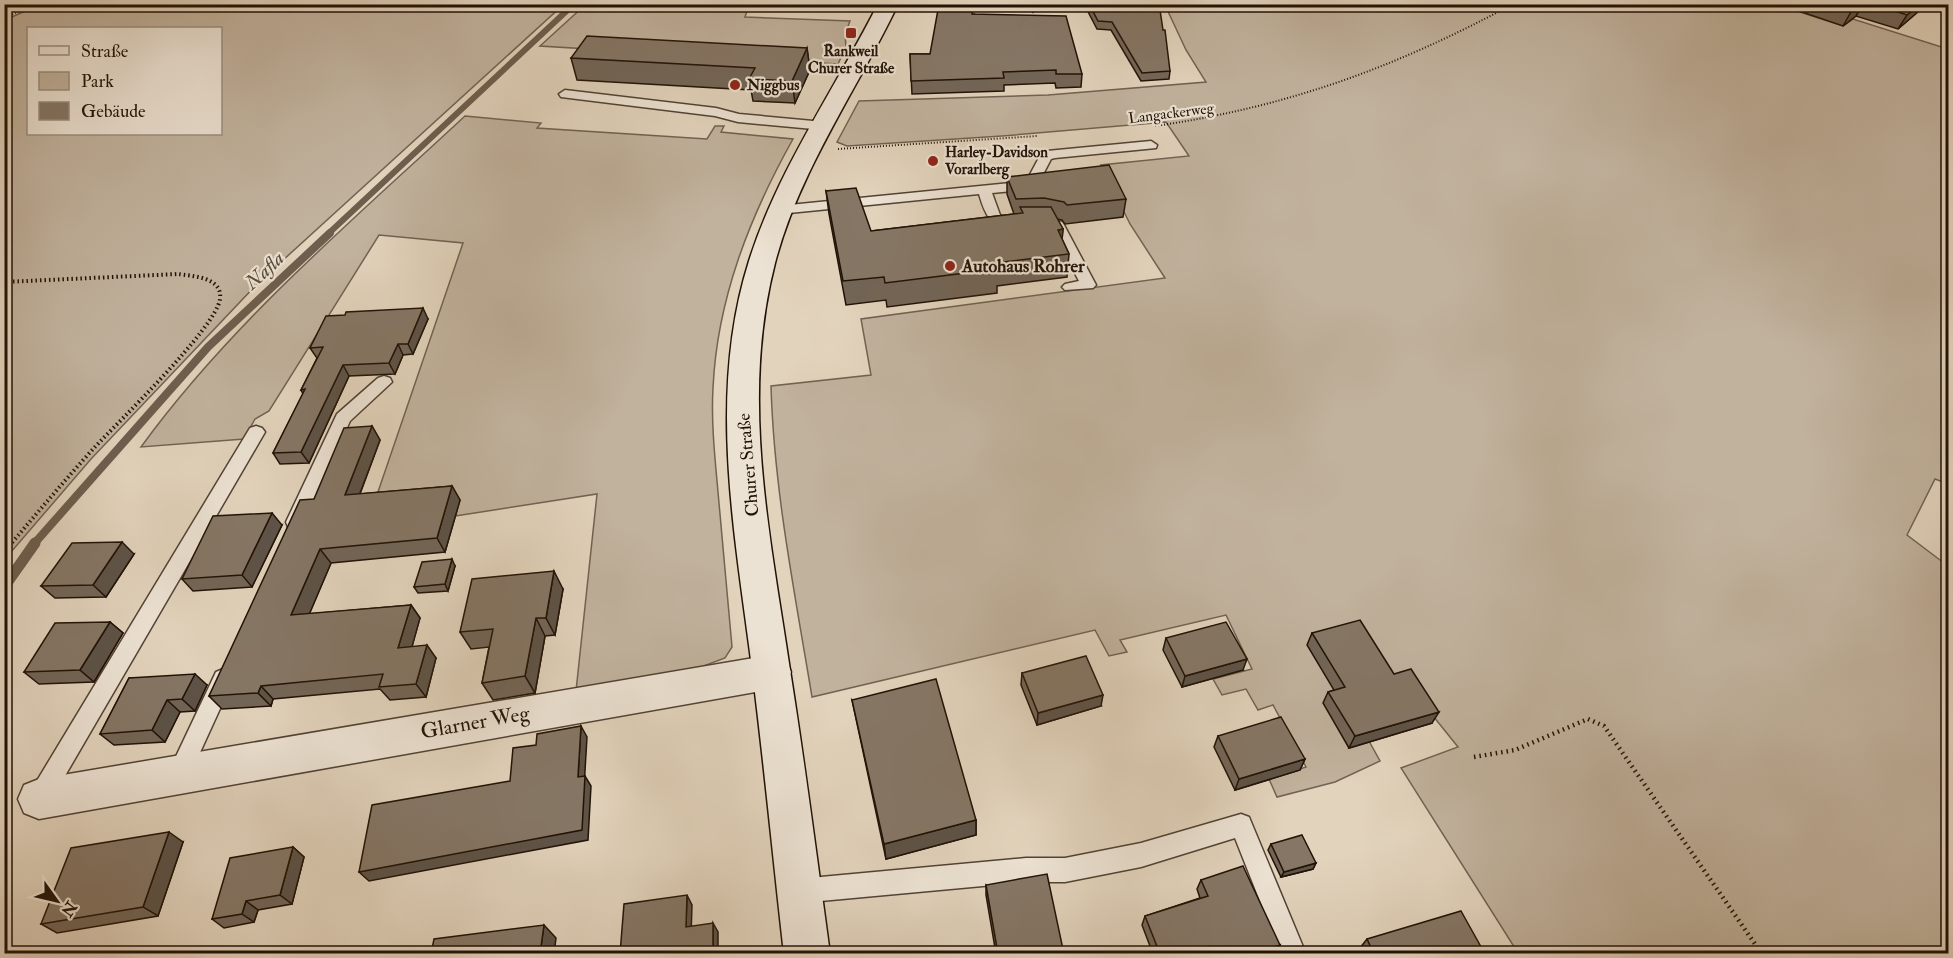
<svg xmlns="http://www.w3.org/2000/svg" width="1953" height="958" font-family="'IM FELL Double Pica',serif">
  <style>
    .green { fill: #c1b29d; stroke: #716252; stroke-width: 1.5; fill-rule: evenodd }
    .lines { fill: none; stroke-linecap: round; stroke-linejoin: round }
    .stream-far2 { stroke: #6d5e4e; stroke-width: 6 }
    .stream-far1 { stroke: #6d5e4e; stroke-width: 8 }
    .stream { stroke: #6d5e4e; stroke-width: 11 }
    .lane-casing { stroke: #514234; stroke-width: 3 }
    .street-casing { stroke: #514234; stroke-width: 3 }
    .secondary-casing { stroke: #211206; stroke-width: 3 }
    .path-far2 { stroke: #211206; stroke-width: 2; stroke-dasharray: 1 2; stroke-linecap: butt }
    .path-far1 { stroke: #211206; stroke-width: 4; stroke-dasharray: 1.5 3; stroke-linecap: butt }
    .path { stroke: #211206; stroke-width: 4.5; stroke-dasharray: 1.5 4; stroke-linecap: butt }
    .lane { fill: #ece2d3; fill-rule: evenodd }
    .street { fill: #ece2d3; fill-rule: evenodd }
    .secondary { fill: #ece2d3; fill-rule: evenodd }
    .wall { fill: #726557; stroke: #211206; stroke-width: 1.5 }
    .shaded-wall { fill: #5d5347; stroke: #211206; stroke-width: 1.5 }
    .building { fill: #857665; stroke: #211206; stroke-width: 1.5 }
    .poi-dot { fill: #8f2418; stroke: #ece2d3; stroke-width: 2 }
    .labels { text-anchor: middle; stroke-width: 4.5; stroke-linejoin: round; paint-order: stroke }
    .far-poi-label { font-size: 15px; font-weight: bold; fill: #211206; stroke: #ece2d3; text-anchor: start }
    .far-street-label { font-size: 15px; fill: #211206; stroke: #ece2d3 }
    .poi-label { font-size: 18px; font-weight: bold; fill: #211206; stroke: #ece2d3; text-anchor: start }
    .street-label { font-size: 18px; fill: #211206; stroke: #ece2d3 }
    .water-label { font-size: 20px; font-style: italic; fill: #5a4b3c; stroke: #ece2d3 }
    .near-street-label { font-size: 21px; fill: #211206; stroke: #ece2d3 }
  </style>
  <rect width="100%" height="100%" fill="#e2d3bc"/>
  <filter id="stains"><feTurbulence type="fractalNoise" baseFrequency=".00333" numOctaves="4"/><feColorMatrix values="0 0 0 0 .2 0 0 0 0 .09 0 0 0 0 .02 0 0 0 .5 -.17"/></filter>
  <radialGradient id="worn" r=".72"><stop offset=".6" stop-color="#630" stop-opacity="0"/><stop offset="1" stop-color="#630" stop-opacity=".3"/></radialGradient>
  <g class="green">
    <path d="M41,4L563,5L259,282L91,459L5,559V20ZM220,28V134H28V28Z"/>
    <polygon points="585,5 749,5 745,17 850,21 845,34 846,47 838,64 540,46"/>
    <path d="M1165,5H1778L1843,26L1853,19L1948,49V484L1935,479L1907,535L1948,566V953L1762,954L1759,950L1754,954L1518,953L1401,768L1458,747L1405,681L1369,741L1380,761L1335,782L1277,797L1269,779L1306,767L1273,705L1258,710L1246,689L1222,695L1213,679L1252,669L1226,615L1120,640L1127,652L1109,656L1095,630L812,697C795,594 774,491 771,386L871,375L861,319L1165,278L1130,224L1101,165L1189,156L1166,122L1002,136L847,146L837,142L859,101L1048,95L1206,82L1186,50Z"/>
    <path d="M465,116L541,123L537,128L707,139L715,126H724L721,132L793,139C750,216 717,299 713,388C711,423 715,458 718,492C723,544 727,595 732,647L725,658L696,669L576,691L597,494L365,530L463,243L379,235L269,411L255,419L244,439L141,447C232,322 352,221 465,116Z"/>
  </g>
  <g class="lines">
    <polyline class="stream-far2" points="328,234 574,4"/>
    <polyline class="stream-far1" points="33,545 208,347 330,233"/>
    <polyline class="stream" points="4,587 35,543"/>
    <g class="lane-casing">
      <g id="lane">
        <polygon points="565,90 716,108 739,114 824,122 830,126 824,130 738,122 715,116 561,97 559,94"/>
        <path d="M1151,141L1157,145L1156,148L1055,158L1051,159L1037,186L1023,190L992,193L1000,215L1019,225L1012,229C990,227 985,214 979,194L779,214L772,210L779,206L1021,182L1027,180L1041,154L1047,151Z"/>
        <polygon points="1045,218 1062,222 1064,225 1096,285 1093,288 1065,290 1062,287 1065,284 1079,281 1051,228 1040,225 1038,222"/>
        <polygon points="384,376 390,378 392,382 350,421 302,527 295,529 288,527 286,522 337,414 378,378"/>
        <polygon points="256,426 262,428 265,432 48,805 40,808 32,805 29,797 32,789 250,428"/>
        <polygon points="223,669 230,672 234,678 187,781 179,784 171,781 168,774 171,767 216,672"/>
        <polygon points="1241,814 1249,817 1306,954 1281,954 1235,838 1141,867 1065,882 1026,882 799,903 790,900 787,891 790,882 799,879 1026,858 1065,858 1141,843"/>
      </g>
    </g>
    <g class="street-casing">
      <polygon id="street" points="772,655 786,660 791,672 786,684 772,689 39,819 24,813 18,799 24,785 39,779"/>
    </g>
    <g class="secondary-casing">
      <path id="secondary" d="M878,4H898C857,90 799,171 775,263C740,398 770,535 790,670C805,764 817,859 830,954H784C773,858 764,763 752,668C735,534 707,393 749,261C778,169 835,89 878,4Z"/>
    </g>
    <g class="path-far2">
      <polyline points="4,18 36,4"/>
      <polyline points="981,18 982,4"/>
      <polyline points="1032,19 1034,4"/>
      <path d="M1155,126C1288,107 1396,67 1513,4"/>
      <polyline points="838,149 1037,136"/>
    </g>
    <path class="path-far1" d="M4,282L178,274C192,276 223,277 220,299C216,328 118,422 94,448C65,480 38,512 10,545"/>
    <g class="path">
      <polyline points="4,552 11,543"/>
      <polyline points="1474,757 1515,750 1588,719 1604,726 1762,954"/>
    </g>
    <use href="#lane" class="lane"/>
    <use href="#street" class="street"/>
    <use href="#secondary" class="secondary"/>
  </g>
  <g class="wall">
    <polygon points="1084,4 1130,4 1131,10 1170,71 1169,79 1141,81 1111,30 1097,29"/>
    <polygon points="1778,4 1927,4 1898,29 1856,16 1843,26"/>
    <polygon points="974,14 1082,74 1081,87 1056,88 1055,83 1004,85 1004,91 912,94 910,54 930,54"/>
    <polygon points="807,48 810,70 795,103 753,101 751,90 577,80 571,58"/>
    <polygon points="1007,177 1126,199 1123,217 1065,224 1062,220 1057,219 1063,229 1062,239 1069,254 1067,277 997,286 997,293 887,307 886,300 846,305 829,214 826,191 871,231 1014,214 1007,194"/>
    <polygon points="428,319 413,354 403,355 395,374 349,376 309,463 280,464 273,453 303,394 301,390 317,358 310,348"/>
    <polygon points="372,426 380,440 360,494 452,486 460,500 445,552 331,563 309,614 411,605 420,618 412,646 436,658 426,697 390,700 380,689 273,699 271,706 222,709 209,696 314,499"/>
    <polygon points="282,525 252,587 193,591 182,579"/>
    <polygon points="134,554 106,597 55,598 41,586"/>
    <polygon points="455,566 448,591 418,593 414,587"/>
    <polygon points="563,589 555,635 545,636 535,693 493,700 482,683 489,647 471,649 460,632"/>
    <polygon points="110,622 123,633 94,682 39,684 24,672"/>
    <polygon points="1312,633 1394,674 1432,723 1349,748 1323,703 1328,692 1334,690 1307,645"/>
    <polygon points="1166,638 1243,670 1182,687 1163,650"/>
    <polygon points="1022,673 1101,706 1037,725 1021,685"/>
    <polygon points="129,678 207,685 195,711 180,712 165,742 114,745 100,734"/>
    <polygon points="852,700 976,820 976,835 886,859"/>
    <polygon points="1218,736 1305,759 1300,770 1235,790 1214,747"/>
    <polygon points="183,842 158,916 57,933 41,924"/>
    <polygon points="1271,844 1316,863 1313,869 1281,877 1268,850"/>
    <polygon points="293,847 304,857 292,904 258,910 254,922 224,928 212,919"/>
    <polygon points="1201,880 1280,945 1275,954 1153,954 1142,925 1145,916 1200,898 1197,889"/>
    <polygon points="986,885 1064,954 996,954 986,895"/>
    <polygon points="1367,939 1485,954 1362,954 1360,948"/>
  </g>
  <g class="shaded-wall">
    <polygon points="1861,4 1863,4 1856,16 1843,26 1851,12"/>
    <polygon points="1920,4 1927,4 1898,29 1907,15"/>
    <polygon points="807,48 810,70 795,103 792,81"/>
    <polygon points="1063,229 1061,252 1058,230"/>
    <polygon points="423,308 428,319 413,354 408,344"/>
    <polygon points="398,344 403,355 395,374 389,363"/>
    <polygon points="343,365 349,376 309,463 301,452"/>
    <polygon points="372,426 380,440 354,509 345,495"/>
    <polygon points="452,486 460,500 445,552 437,538"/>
    <polygon points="272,513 282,525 252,587 242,575"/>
    <polygon points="122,542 134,554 106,597 93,585"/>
    <polygon points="320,549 331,563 303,629 291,615"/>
    <polygon points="452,559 455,566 448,591 445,584"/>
    <polygon points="554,571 563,589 555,635 546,618"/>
    <polygon points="411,605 420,618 408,661 398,648"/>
    <polygon points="536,618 545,636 535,693 525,676"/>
    <polygon points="110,622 123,633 94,682 80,670"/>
    <polygon points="427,645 436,658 426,697 416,684"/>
    <polygon points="1247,659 1243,670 1182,687 1185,676"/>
    <polygon points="195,674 207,685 195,711 182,699"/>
    <polygon points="261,686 273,699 271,706 258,693"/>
    <polygon points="1103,695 1101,706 1037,725 1038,713"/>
    <polygon points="167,700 180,712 165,742 152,730"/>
    <polygon points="1439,712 1432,723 1349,748 1355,736"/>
    <polygon points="581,726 587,737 584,788 578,777"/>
    <polygon points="1305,759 1300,770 1235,790 1239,779"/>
    <polygon points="585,776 591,786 588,840 369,881 359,872"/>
    <polygon points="976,820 976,835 886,859 884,844"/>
    <polygon points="169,832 183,842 158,916 143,907"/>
    <polygon points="293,847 304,857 292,904 280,895"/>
    <polygon points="1316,863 1313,869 1281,877 1284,872"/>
    <polygon points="687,895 692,905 691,936 686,927"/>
    <polygon points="246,901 258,910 254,922 242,914"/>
    <polygon points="713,923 718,932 718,954 713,954"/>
    <polygon points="544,925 556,938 554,954 540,954"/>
    <polygon points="1280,945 1275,954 1255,954"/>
  </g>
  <g class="building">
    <polygon points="939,4 973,4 972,14 1066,16 1082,74 1056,74 1056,70 1003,72 1004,78 911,81 910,54 930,54"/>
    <polygon points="1089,4 1130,4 1131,10 1160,10 1163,30 1165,30 1170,71 1142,73 1112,22 1098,21"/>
    <polygon points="1828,4 1861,4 1851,12"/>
    <polygon points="1872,4 1920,4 1907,15"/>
    <polygon points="587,36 807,48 792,81 749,79 755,68 571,58"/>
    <polygon points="1109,165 1126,199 1067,205 1064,202 1044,198 1016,199 1007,177"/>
    <polygon points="856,188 871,231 1023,213 1020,207 1051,207 1063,229 1058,230 1069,254 996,263 998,269 885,283 884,277 843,281 826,191"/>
    <polygon points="423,308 408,344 398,344 389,363 343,365 301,452 273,453 305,389 301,390 323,347 310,348 326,316 345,315 346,312"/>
    <polygon points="372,426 345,495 452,486 437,538 320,549 291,615 411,605 398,648 427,645 416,684 379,687 383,674 261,686 258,693 209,696 300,500 314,499 344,428"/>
    <polygon points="272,513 242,575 182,579 213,516"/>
    <polygon points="122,542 93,585 41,586 72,543"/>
    <polygon points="452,559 445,584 414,587 422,562"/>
    <polygon points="554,571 546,618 536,618 525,676 482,683 493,629 460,632 472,579"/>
    <polygon points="1360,620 1394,674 1411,669 1439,712 1355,736 1328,692 1345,687 1312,633"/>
    <polygon points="110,622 80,670 24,672 55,623"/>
    <polygon points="1226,622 1247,659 1185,676 1166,638"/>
    <polygon points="1086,656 1103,695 1038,713 1022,673"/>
    <polygon points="195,674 182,699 167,700 152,730 100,734 129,678"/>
    <polygon points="936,679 976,820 884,844 852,700"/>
    <polygon points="1281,717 1305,759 1239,779 1218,736"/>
    <polygon points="581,726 578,777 585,776 582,830 359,872 372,805 510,781 513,748 536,745 537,734"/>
    <polygon points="169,832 143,907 41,924 71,848"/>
    <polygon points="1302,835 1316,863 1284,872 1271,844"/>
    <polygon points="293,847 280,895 246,901 242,914 212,919 230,858"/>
    <polygon points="1243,866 1280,945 1255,954 1160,954 1145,916 1208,896 1201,880"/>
    <polygon points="1047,874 1064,954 998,954 986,885"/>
    <polygon points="687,895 686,927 713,923 713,954 620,954 624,904"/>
    <polygon points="1461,911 1485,954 1374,954 1367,939"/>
    <polygon points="544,925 540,954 431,954 434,939"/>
  </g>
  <g class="poi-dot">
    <rect x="845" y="27" width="12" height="12" rx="3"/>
    <circle cx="735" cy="85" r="6"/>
    <circle cx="933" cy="161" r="6"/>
    <circle cx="950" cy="266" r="6"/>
  </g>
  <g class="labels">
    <g class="far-poi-label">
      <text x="851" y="56" text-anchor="middle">Rankweil<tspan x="851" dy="17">Churer Straße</tspan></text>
      <text x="747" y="90">Niggbus</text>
      <text x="945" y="157">Harley-Davidson<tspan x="945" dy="17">Vorarlberg</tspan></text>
    </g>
    <g class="far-street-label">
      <text transform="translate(1171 113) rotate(-7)" y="5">Langackerweg</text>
    </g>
    <g class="poi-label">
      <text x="962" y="272">Autohaus Rohrer</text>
    </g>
    <g class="street-label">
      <text transform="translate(748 465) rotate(-95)" y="6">Churer Straße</text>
    </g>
    <g class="water-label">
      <text transform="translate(264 270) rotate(-43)" y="7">Nafla</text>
    </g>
    <g class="near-street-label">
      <text transform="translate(475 722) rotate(-10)" y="7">Glarner Weg</text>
    </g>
  </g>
  <rect width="1953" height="958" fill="none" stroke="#e2d3bc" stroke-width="24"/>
  <rect x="6" y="6" width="1941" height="946" fill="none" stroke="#211206" stroke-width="3"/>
  <rect x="12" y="12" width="1929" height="934" fill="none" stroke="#211206" stroke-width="1.5"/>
  <rect x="27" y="27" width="195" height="108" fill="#ece2d3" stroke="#9b8f81" stroke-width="1.5"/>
  <rect x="39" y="46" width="30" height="9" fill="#ece2d3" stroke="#9b8f81" stroke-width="1.5"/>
  <text x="81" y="57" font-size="18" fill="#211206">Straße</text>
  <rect x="39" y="72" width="30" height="18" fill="#c1b29d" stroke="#9b8f81" stroke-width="1.5"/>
  <text x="81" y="87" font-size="18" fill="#211206">Park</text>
  <rect x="39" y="102" width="30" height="18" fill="#857665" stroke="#9b8f81" stroke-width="1.5"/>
  <text x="81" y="117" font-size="18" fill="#211206">Gebäude</text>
  <g transform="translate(57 901) rotate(124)" stroke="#ece2d3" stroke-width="4.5" paint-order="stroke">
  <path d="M0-4.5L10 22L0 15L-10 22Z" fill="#211206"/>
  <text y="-9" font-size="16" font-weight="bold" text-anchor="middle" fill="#211206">N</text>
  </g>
  <rect width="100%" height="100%" filter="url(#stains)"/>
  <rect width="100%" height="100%" fill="url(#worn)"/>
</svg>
